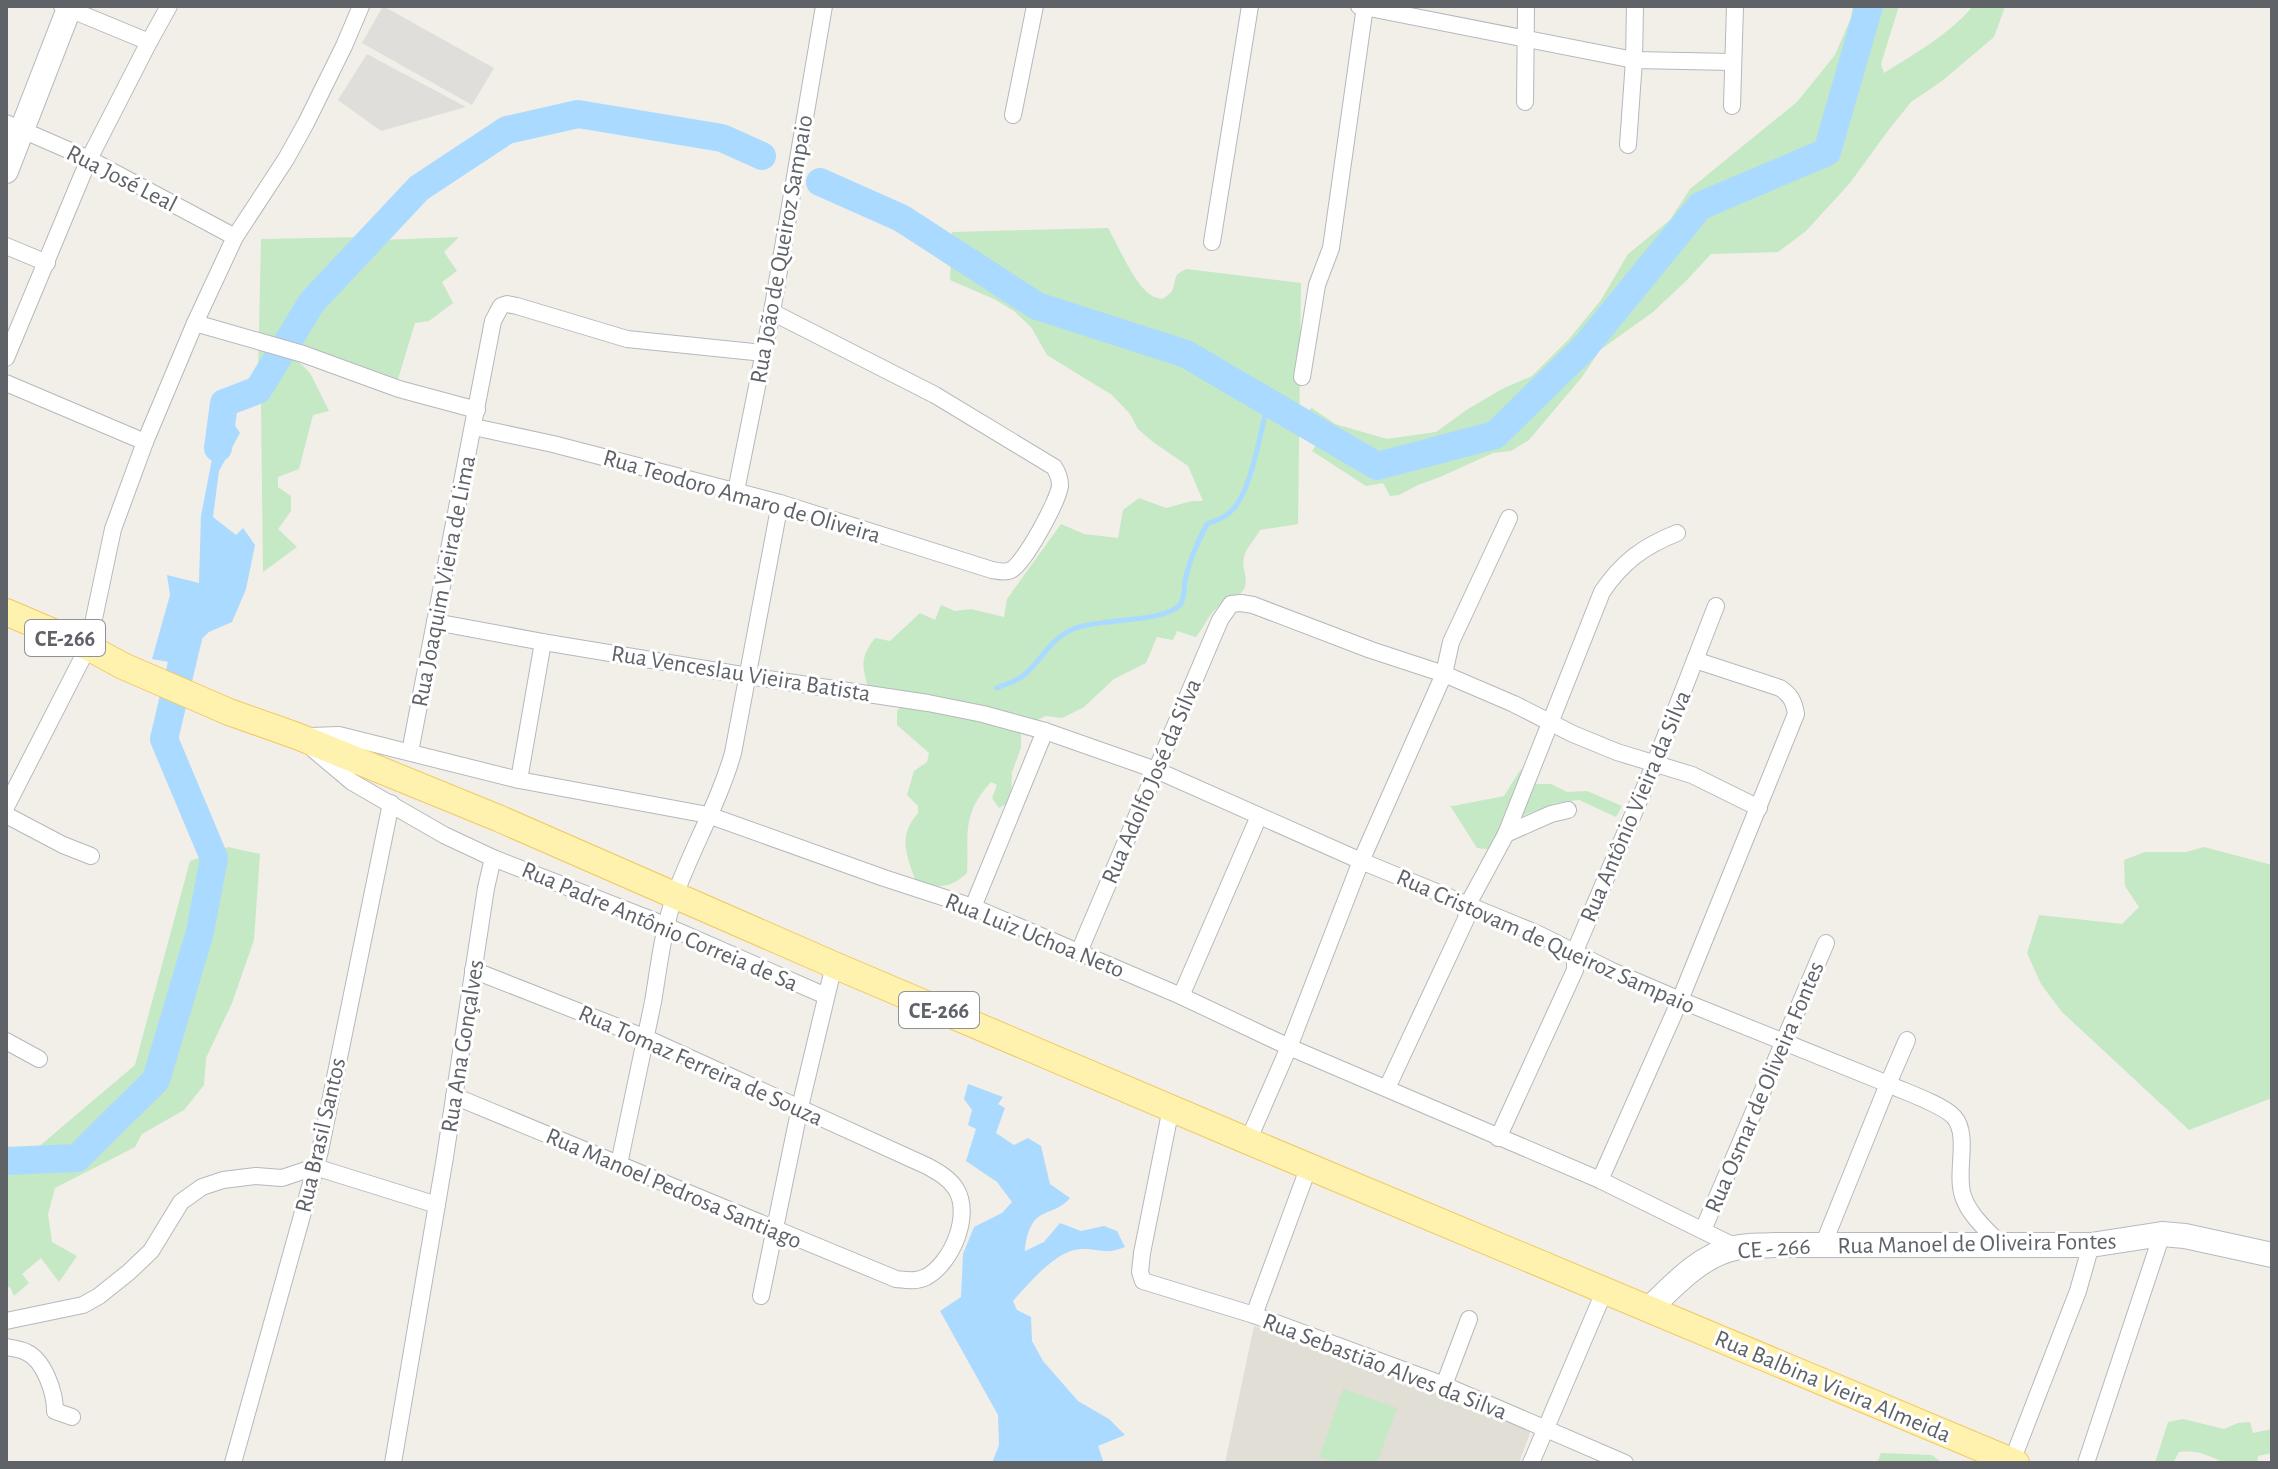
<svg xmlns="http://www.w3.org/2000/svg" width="2278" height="1469" font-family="'Alegreya Sans',sans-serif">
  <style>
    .industrial { fill: #e0deda }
    .education { fill: #e1ded6 }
    .green { fill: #c5e8c5 }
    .water { fill: #aadaff }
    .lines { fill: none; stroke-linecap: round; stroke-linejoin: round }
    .stream { stroke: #aadaff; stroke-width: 5 }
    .river { stroke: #aadaff; stroke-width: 28 }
    .street-casing { stroke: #b5b8bc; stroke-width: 18 }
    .secondary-casing { stroke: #b6babf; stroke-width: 26 }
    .primary-casing { stroke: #f2c960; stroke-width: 28 }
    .street { stroke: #fff; stroke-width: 16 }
    .secondary { stroke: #fff; stroke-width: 24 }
    .primary { stroke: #fff2af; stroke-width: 26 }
    .labels { text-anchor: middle; stroke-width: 6; stroke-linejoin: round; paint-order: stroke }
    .shield { fill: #fff; stroke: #8f9295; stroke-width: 2 }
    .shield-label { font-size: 22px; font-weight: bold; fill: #5f6368 }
    .street-label { font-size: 24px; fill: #5f6368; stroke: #fff }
  </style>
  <rect width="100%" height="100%" fill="#f1efe8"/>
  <g class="industrial">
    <polygon points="383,6 494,68 472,105 362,43"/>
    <polygon points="367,54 466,107 381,131 338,100"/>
  </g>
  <polygon class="education" points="1254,1326 1409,1381 1531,1430 1519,1463 1225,1463"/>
  <g class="green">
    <path d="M1853,6H1899L1881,64L1884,73C1914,54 1950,34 1973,6L2005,7L1994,37L1942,81L1911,102L1887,132L1850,183L1806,231L1778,252L1711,254L1687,280L1653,312L1600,350L1582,377L1529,440L1511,451L1493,453L1440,477L1418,485L1399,495L1390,496L1383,483L1366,486L1312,451L1318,442L1305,412L1312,408L1335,424L1387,439L1436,432L1468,409L1502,389L1532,376L1569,339L1601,300L1628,254L1670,220L1690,189L1797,102L1835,55L1851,18Z"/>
    <path d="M1108,228C1118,245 1135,286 1151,295C1154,298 1159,298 1163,299C1166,296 1170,294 1172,291C1178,279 1171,275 1187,269L1301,283L1298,524L1260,530C1256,538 1246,548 1244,557C1241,568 1249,578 1244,589C1238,600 1228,599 1219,606C1208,615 1205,626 1196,637L1177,631L1173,640L1157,637L1146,663L1114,679L1084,707L1062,718L1046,716L1031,723L868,688C862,665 860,658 875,638L890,641L920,613L935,620L941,605L955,611L971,609L1004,617L1007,599L1061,524L1084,534L1118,538L1123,510L1139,498L1166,508L1192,501H1203L1188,466L1153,442L1138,429L1130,414L1112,395L1047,355L1031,327L1014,311L994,299L950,280L952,232Z"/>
    <polygon points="364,237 311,293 258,376 261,239"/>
    <polygon points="459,237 444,252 457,271 442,282 453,303 429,321 415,323 398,379 295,342 319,306 383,240"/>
    <polygon points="291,354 310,373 329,411 313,415 299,469 278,477 278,487 291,496 291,511 278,529 297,547 263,572 261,405"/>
    <path d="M904,703L1021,729V748L1012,772L1011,801L999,808L992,798L997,785L991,782C961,815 969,833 967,873C949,890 938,887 916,882C907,856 897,837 918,813V806L907,795L914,771L927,762L929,753L897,725V711Z"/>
    <polygon points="1521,769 1530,784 1551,784 1567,792 1587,791 1622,806 1616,817 1579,800 1555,803 1508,822 1494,850 1477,848 1451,807 1448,807 1504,796"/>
    <polygon points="228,847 260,854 254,940 232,1003 206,1058 204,1085 184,1110 142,1134 135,1147 55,1188 48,1214 52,1242 77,1256 59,1282 41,1258 22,1274 29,1283 14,1296 10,1287 6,1288 6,1159 23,1160 135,1065 190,861"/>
    <polygon points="2204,847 2272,865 2272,1098 2189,1130 2062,1012 2041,984 2027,953 2039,915 2122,924 2139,907 2125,886 2124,860 2145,852 2186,852"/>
    <polygon points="1343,1389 1397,1408 1377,1463 1337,1463 1319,1457"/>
    <path d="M2183,1419L2224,1429L2238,1423L2250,1422L2253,1433L2272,1429V1453L2258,1456L2257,1463C2247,1463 2232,1466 2223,1462C2205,1455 2200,1450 2179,1452L2173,1463H2155L2168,1422Z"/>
    <polygon points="1881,1453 1932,1455 1942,1463 1877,1463"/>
  </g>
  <g class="water">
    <polygon points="256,385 230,418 240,433 219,471 213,517 236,535 243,528 255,545 246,589 232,622 209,632 198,642 177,629 175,663 152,659 170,595 167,575 199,583 201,516 217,433 226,399"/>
    <path d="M968,1084L1003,1097L998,1104L1005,1108L996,1133L1014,1145L1028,1138L1041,1146L1050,1184L1070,1198C1059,1211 1046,1210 1036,1219C1029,1226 1025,1241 1025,1251L1044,1242L1060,1223L1081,1231L1104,1226L1117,1231L1125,1247C1105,1255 1102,1249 1082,1249C1057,1249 1029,1283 1013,1301L1017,1310L1031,1317L1032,1341L1043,1361L1078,1401L1109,1419L1125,1435L1098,1446L1104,1463H992L999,1445L998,1415L940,1311L961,1297L963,1254L974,1227L1002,1213L1012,1202L997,1182L966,1161L976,1129L968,1125L972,1110L964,1099Z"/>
  </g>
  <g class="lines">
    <path class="stream" d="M997,688C1006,684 1017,681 1024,675C1042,660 1049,640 1073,629C1098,618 1163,623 1180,605C1185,599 1184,589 1185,581C1189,561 1197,543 1207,524C1217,520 1227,517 1234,508C1252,487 1261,430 1268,402"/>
    <g class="river">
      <polyline points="820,182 901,218 1037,306 1186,354 1377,466 1495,435 1584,348 1700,206 1827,152 1869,6"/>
      <polyline points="218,448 224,403 258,390 312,302 419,188 507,130 578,114 722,138 762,156"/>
      <polyline points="6,1161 77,1158 156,1080 200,932 214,858 164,739 197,600"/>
    </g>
    <g class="street-casing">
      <g id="street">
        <polyline points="62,6 149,42"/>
        <polyline points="1359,6 1634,60 1733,62"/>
        <polyline points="1525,102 1526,6"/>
        <polyline points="1732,106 1735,6"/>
        <polyline points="1013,115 1035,6"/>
        <polyline points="6,123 89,159 235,237"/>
        <polyline points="1628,145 1634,60 1635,6"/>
        <polyline points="1212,242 1250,6"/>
        <polyline points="6,246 47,263"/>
        <polyline points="195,323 303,354 399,389 477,410"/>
        <polyline points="6,358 89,159 149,42 169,6"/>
        <polyline points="1302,377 1317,285 1331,248 1365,6"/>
        <polyline points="6,383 145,442"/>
        <path d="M474,427L553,444L780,503L992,570C998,571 1005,573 1011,570C1024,564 1058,501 1060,486C1060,479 1058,473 1054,467L935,395L772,312"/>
        <polyline points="736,491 772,312 824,6"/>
        <polyline points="435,622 543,642 748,676 928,703 983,714 1045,731 1156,770 1361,861 1536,933 1610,970 1680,1000 1888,1084 1823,1245"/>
        <polyline points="311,736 339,735 519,780 708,815 884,878 973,907 1181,996 1289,1047 1600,1180 1736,1247"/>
        <polyline points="314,750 352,782 444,835 493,858 486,888 445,1157 393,1463"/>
        <polyline points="410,752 493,321 501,306 507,304 517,306 627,339 764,353"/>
        <polyline points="519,780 543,642"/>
        <polyline points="6,807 88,647 113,529 145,442 195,323 235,237 286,159 306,123 344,46 361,6"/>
        <polyline points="6,815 63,845 91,856"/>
        <path d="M1506,834L1602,592C1622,562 1644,546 1677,533"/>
        <polyline points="493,858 657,922 826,996"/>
        <polyline points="973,907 1045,731"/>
        <polyline points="1079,952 1220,620 1231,604 1241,603 1253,605 1371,650 1444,674 1514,704 1573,734 1617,752 1692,775 1759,808"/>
        <polyline points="1181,996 1259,816"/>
        <path d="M1907,1040L1888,1084C1903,1091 1944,1105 1954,1117C1970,1135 1955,1173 1963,1196C1969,1215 1987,1230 2001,1245"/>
        <polyline points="6,1041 39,1059"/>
        <polyline points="1387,1088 1466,919 1467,906 1506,834 1551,814 1568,810"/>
        <path d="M454,1096L896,1279C906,1280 916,1282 926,1277C952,1263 972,1215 956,1189C949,1178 938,1172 927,1166L646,1038L473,970"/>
        <polyline points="1171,1108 1142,1253 1140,1272 1143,1281 1254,1315 1444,1385 1625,1463"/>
        <polyline points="1498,1138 1575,970 1575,951 1655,763 1716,606"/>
        <polyline points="1248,1141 1289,1047 1361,861 1444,674 1451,642 1509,518"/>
        <path d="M619,1164C630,1110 642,1056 653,1002C659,966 663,929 675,895C693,846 719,802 733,753L780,503"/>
        <path d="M1600,1180L1680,1000L1796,714C1794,702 1791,695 1780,688L1695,660"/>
        <polyline points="1703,1230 1826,943"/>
        <polyline points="761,1296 800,1107 834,965"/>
        <polyline points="1254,1315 1309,1166"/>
        <polyline points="6,1321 83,1305 99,1296 129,1272 151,1251 181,1202 202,1187 223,1180 256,1176 282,1178 315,1167 437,1205"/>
        <path d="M6,1347C12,1348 20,1349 26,1352C44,1360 55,1392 55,1411L72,1417"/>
        <polyline points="1444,1385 1469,1319"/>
        <polyline points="2012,1461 2078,1291 2091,1245"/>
        <polyline points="233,1463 320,1151 391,803"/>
        <polyline points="1531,1463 1604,1292"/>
        <polyline points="2086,1463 2162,1234"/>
      </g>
    </g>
    <g class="secondary-casing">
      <g id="secondary">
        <polyline points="6,171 70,6"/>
        <path d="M1649,1309C1674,1285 1701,1255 1735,1248C1747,1245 1761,1246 1773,1245H2091L2162,1234L2185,1236L2272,1255"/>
      </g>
    </g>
    <g class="primary-casing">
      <polyline id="primary" points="6,612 88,647 123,666 229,712 297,736 498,818 834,965 1248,1141 2016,1463"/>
    </g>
    <use href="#street" class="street"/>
    <use href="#secondary" class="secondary"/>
    <use href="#primary" class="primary"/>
  </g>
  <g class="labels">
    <g class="shield">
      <rect x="25" y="620" width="80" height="36" rx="6"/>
      <rect x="899" y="992" width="80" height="36" rx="6"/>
    </g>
    <g class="shield-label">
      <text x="65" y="646">CE-266</text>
      <text x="939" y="1018">CE-266</text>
    </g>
    <g class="street-label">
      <text transform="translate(122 178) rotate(27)" y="8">Rua José Leal</text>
      <text transform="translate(781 249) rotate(-80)" y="8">Rua João de Queiroz Sampaio</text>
      <text transform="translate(742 496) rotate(16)" y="8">Rua Teodoro Amaro de Oliveira</text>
      <text transform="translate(443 581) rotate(-79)" y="8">Rua Joaquim Vieira de Lima</text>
      <text transform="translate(741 673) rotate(9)" y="8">Rua Venceslau Vieira Batista</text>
      <text transform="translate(1151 781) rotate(-67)" y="8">Rua Adolfo José da Silva</text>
      <text transform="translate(1635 806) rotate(-67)" y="8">Rua Antônio Vieira da Silva</text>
      <text transform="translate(660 926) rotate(23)" y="8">Rua Padre Antônio Correia de Sa</text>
      <text transform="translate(1035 935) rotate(22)" y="8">Rua Luiz Uchoa Neto</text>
      <text transform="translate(1546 941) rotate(24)" y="8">Rua Cristovam de Queiroz Sampaio</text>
      <text transform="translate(462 1046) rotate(-81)" y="8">Rua Ana Gonçalves</text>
      <text transform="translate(701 1065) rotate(24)" y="8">Rua Tomaz Ferreira de Souza</text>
      <text transform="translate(1764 1087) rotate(-67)" y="8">Rua Osmar de Oliveira Fontes</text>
      <text transform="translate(320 1135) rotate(-77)" y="8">Rua Brasil Santos</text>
      <text transform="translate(674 1188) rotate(23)" y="8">Rua Manoel Pedrosa Santiago</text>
      <text transform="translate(1977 1243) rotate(-1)" y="8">Rua Manoel de Oliveira Fontes</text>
      <text transform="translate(1774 1248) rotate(-4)" y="8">CE - 266</text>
      <text transform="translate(1385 1366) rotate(21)" y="8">Rua Sebastião Alves da Silva</text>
      <text transform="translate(1833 1386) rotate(23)" y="8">Rua Balbina Vieira Almeida</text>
    </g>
  </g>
  <rect width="2278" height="1469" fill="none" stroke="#5f6368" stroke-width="16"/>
</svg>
